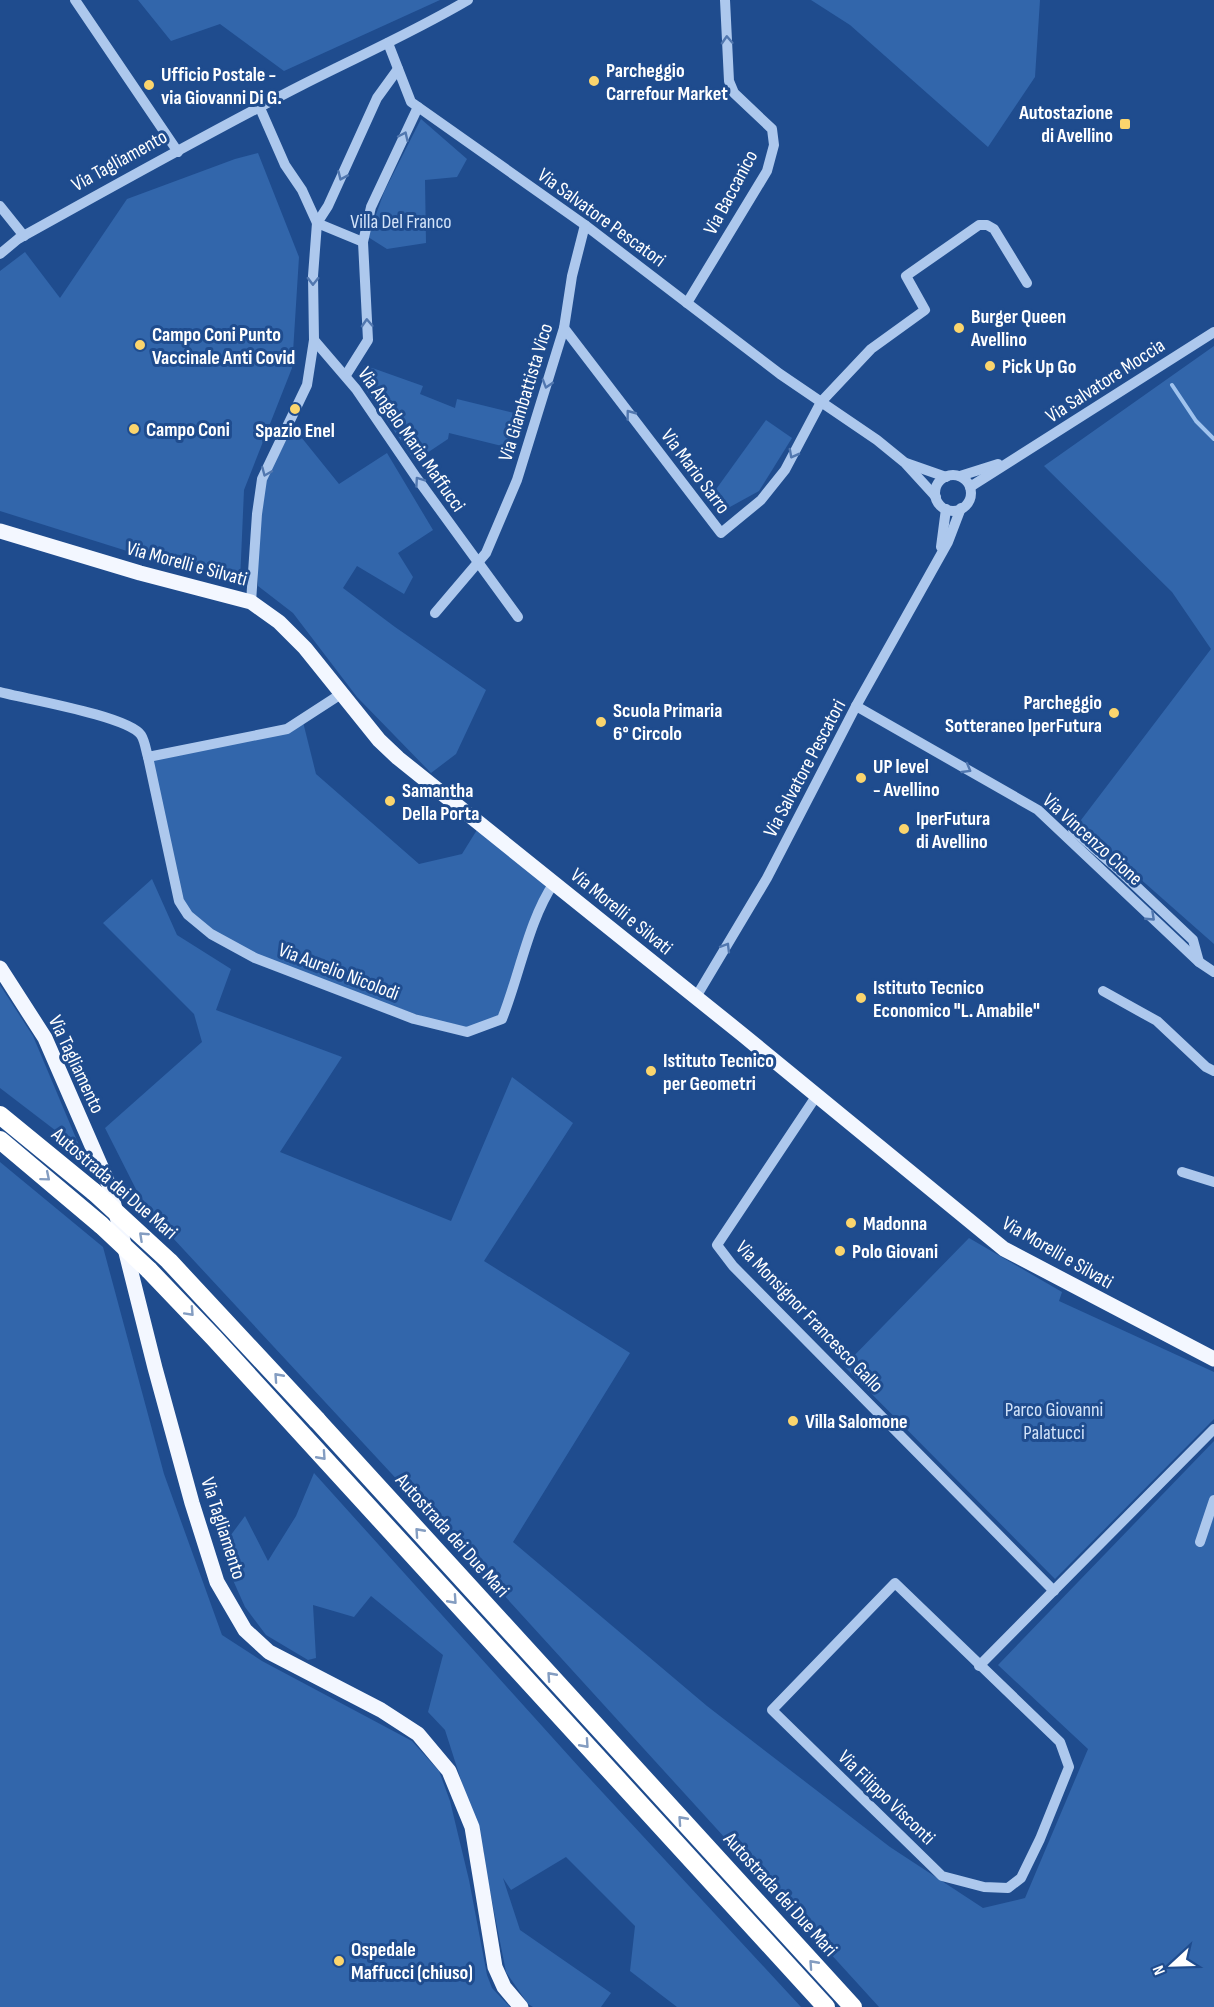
<svg xmlns="http://www.w3.org/2000/svg" width="1214" height="2007" font-family="'Sofia Sans Condensed',sans-serif">
  <style>
    .green { fill: #3266ab }
    .lines { fill: none; stroke-linecap: round; stroke-linejoin: round }
    .stream { stroke: #a0c3ee; stroke-width: 4 }
    .minor { stroke: #adc8ed; stroke-width: 10 }
    .major { stroke: #f3f7ff; stroke-width: 15 }
    .highway { stroke: #fff; stroke-width: 18 }
    .highway-bridge { stroke: #fff; stroke-width: 18 }
    .oneway { stroke: #5177af }
    .oneway2 { stroke: #849dc1 }
    .poi-dot { fill: #fbd56d; stroke: #1f4c8e; stroke-width: 2 }
    .labels { text-anchor: middle; stroke-width: 6; stroke-linejoin: round; paint-order: stroke }
    .poi-label { font-size: 20px; font-weight: bold; fill: #fff; stroke: #1f4c8e; text-anchor: start }
    .street-label { font-size: 20px; fill: #fff; stroke: #1f4c8e }
    .park-label { font-size: 20px; fill: #d2e3f9; stroke: #1f4c8e }
  </style>
  <rect width="100%" height="100%" fill="#1f4c8e"/>
  <g class="green">
    <polygon points="138,0 440,0 284,71 220,24 171,41"/>
    <polygon points="811,0 1040,0 1035,77 988,147 850,25"/>
    <polygon points="421,119 467,159 457,177 425,180 426,243 387,249 368,237 384,192"/>
    <polygon points="258,153 299,257 292,368 244,490 240,582 181,568 0,511 0,271 25,252 60,298 127,199 235,159"/>
    <polygon points="1214,346 1214,944 1078,824 1211,649 1172,592 1044,466"/>
    <polygon points="364,365 423,386 420,394 455,408 457,399 514,413 506,447 449,433 448,439 415,461 359,380"/>
    <polygon points="766,420 792,438 759,491 719,513 709,499"/>
    <polygon points="293,427 339,484 387,453 433,530 398,553 413,577 404,594 357,566 343,588 395,627 486,690 456,754 431,773 357,697 293,613 258,586 258,544 266,479"/>
    <polygon points="302,718 316,774 419,864 462,854 480,825 554,883 502,1019 467,1032 255,958 211,934 179,901 148,757 257,735"/>
    <polygon points="152,879 177,935 231,969 216,1010 342,1057 280,1152 451,1221 512,1077 573,1123 484,1261 630,1353 513,1542 707,1706 890,1847 983,1908 1025,1898 1088,1749 998,1665 1214,1441 1214,2007 879,2007 481,1570 146,1209 105,1128 202,1042 194,1014 103,923"/>
    <polygon points="0,985 33,1036 81,1150 0,1088"/>
    <polygon points="0,1162 103,1247 164,1474 222,1635 262,1661 412,1741 439,1771 450,1801 469,1880 487,1975 492,1988 510,2007 0,2007"/>
    <polygon points="969,1238 1062,1292 1059,1301 1214,1372 1214,1419 1055,1579 844,1366"/>
    <polygon points="314,1473 579,1767 801,2007 677,2007 630,1971 635,1926 566,1857 511,1890 503,1878 520,1930 611,1993 601,2007 533,2007 528,2004 506,1972 484,1861 484,1852 445,1730 428,1712 443,1655 371,1596 354,1617 313,1605 316,1658 308,1660 266,1635 245,1607 224,1560 225,1543 245,1516 268,1561 296,1516"/>
  </g>
  <g class="lines">
    <polyline class="stream" points="1172,385 1196,421 1214,439"/>
    <g class="minor">
      <polyline points="75,0 178,152"/>
      <polyline points="388,43 411,102 585,225 780,374 877,440 904,462 936,497"/>
      <polyline points="260,108 285,165 302,190 317,223"/>
      <polyline points="0,206 24,236"/>
      <polyline points="317,223 363,242"/>
      <path d="M0,254L18,239C112,187 206,134 302,85C357,57 414,32 468,0"/>
      <polyline points="687,303 767,171 774,145 772,129 734,93 729,81 725,0"/>
      <polyline points="564,328 721,533 761,500 785,470 821,402 871,349 925,310 906,276 979,225 987,225 994,229 1027,283"/>
      <polyline points="314,340 356,389 416,477 518,617"/>
      <polyline points="346,375 368,340 363,242 371,207 418,107"/>
      <polyline points="906,463 946,477"/>
      <circle cx="953" cy="493" r="18"/>
      <polyline points="960,476 998,464"/>
      <polyline points="970,487 1214,332"/>
      <polyline points="941,547 946,509"/>
      <polyline points="251,602 257,514 262,479 307,385 314,340 313,276 317,223 328,206 377,98 398,69"/>
      <polyline points="435,613 486,553 517,480 564,328 572,276 585,225"/>
      <path d="M0,692C26,699 128,716 141,735C145,741 146,751 148,757L287,729L341,694"/>
      <polyline points="856,706 1038,810 1199,962 1214,972"/>
      <path d="M148,757L179,901L188,915L211,934L255,958L414,1019L467,1032L502,1019C519,977 529,919 554,883"/>
      <polyline points="1073,830 1119,870 1193,940 1199,962"/>
      <polyline points="1103,991 1157,1021 1206,1067 1214,1071"/>
      <polyline points="696,997 767,878 856,706 948,542 961,508"/>
      <polyline points="817,1095 717,1245 733,1266 1054,1591"/>
      <polyline points="1182,1172 1214,1182"/>
      <polyline points="1200,1542 1214,1500"/>
      <polygon points="895,1583 1060,1742 1069,1767 1040,1839 1021,1878 1008,1888 984,1887 942,1876 772,1710"/>
      <polyline points="979,1666 1214,1429"/>
    </g>
    <g class="major">
      <polyline points="0,531 140,573 251,602 279,622 305,648 379,740 398,758 743,1035 1004,1249 1214,1359"/>
      <polyline points="0,968 45,1038 109,1185 155,1368 192,1503 217,1582 245,1630 269,1652 381,1710 418,1734 449,1771 472,1827 495,1967 504,1987 521,2007"/>
    </g>
    <g class="highway">
      <polyline points="0,1115 94,1192"/>
      <polyline points="0,1140 101,1225"/>
      <polyline points="149,1270 214,1338 826,2007"/>
      <polyline points="317,1420 853,2007"/>
    </g>
    <g class="highway-bridge">
      <polyline points="94,1192 169,1261 317,1420"/>
      <polyline points="101,1225 149,1270"/>
    </g>
  </g>
  <defs><path id="oneway-chevron" d="M-2-3.5L2.5 0L-2 3.5" fill="none" stroke-width="1.6" stroke-linecap="round" stroke-linejoin="round" transform="scale(1.5)"/></defs>
  <g class="oneway">
    <use href="#oneway-chevron" transform="translate(727 40) rotate(-93)"/>
    <use href="#oneway-chevron" transform="translate(404 136) rotate(-65)"/>
    <use href="#oneway-chevron" transform="translate(342 176) rotate(114)"/>
    <use href="#oneway-chevron" transform="translate(313 281) rotate(91)"/>
    <use href="#oneway-chevron" transform="translate(367 323) rotate(-93)"/>
    <use href="#oneway-chevron" transform="translate(547 384) rotate(107)"/>
    <use href="#oneway-chevron" transform="translate(630 414) rotate(-127)"/>
    <use href="#oneway-chevron" transform="translate(793 454) rotate(118)"/>
    <use href="#oneway-chevron" transform="translate(266 472) rotate(113)"/>
    <use href="#oneway-chevron" transform="translate(419 481) rotate(-125)"/>
    <use href="#oneway-chevron" transform="translate(967 769) rotate(30)"/>
    <use href="#oneway-chevron" transform="translate(1151 917) rotate(43)"/>
    <use href="#oneway-chevron" transform="translate(726 947) rotate(-59)"/>
  </g>
  <g class="oneway2">
    <use href="#oneway-chevron" transform="translate(46 1177) rotate(40)"/>
    <use href="#oneway-chevron" transform="translate(143 1236) rotate(-137)"/>
    <use href="#oneway-chevron" transform="translate(190 1312) rotate(47)"/>
    <use href="#oneway-chevron" transform="translate(278 1377) rotate(-132)"/>
    <use href="#oneway-chevron" transform="translate(322 1456) rotate(48)"/>
    <use href="#oneway-chevron" transform="translate(419 1532) rotate(-132)"/>
    <use href="#oneway-chevron" transform="translate(453 1600) rotate(48)"/>
    <use href="#oneway-chevron" transform="translate(551 1676) rotate(-132)"/>
    <use href="#oneway-chevron" transform="translate(585 1744) rotate(48)"/>
    <use href="#oneway-chevron" transform="translate(682 1820) rotate(-132)"/>
    <use href="#oneway-chevron" transform="translate(813 1964) rotate(-132)"/>
  </g>
  <g class="poi-dot">
    <circle cx="594" cy="81" r="6"/>
    <circle cx="149" cy="85" r="6"/>
    <rect x="1119" y="118" width="12" height="12" rx="3"/>
    <circle cx="959" cy="328" r="6"/>
    <circle cx="140" cy="345" r="6"/>
    <circle cx="990" cy="366" r="6"/>
    <circle cx="295" cy="409" r="6"/>
    <circle cx="134" cy="429" r="6"/>
    <circle cx="1114" cy="713" r="6"/>
    <circle cx="601" cy="722" r="6"/>
    <circle cx="861" cy="778" r="6"/>
    <circle cx="390" cy="801" r="6"/>
    <circle cx="904" cy="829" r="6"/>
    <circle cx="861" cy="998" r="6"/>
    <circle cx="651" cy="1071" r="6"/>
    <circle cx="851" cy="1223" r="6"/>
    <circle cx="840" cy="1251" r="6"/>
    <circle cx="793" cy="1421" r="6"/>
    <circle cx="339" cy="1961" r="6"/>
  </g>
  <g class="labels">
    <g class="poi-label">
      <text x="606" y="77">Parcheggio<tspan x="606" dy="23">Carrefour Market</tspan></text>
      <text x="161" y="81">Ufficio Postale -<tspan x="161" dy="23">via Giovanni Di G.</tspan></text>
      <text x="1113" y="119" text-anchor="end">Autostazione<tspan x="1113" dy="23">di Avellino</tspan></text>
      <text x="971" y="323">Burger Queen<tspan x="971" dy="23">Avellino</tspan></text>
      <text x="152" y="341">Campo Coni Punto<tspan x="152" dy="23">Vaccinale Anti Covid</tspan></text>
      <text x="1002" y="373">Pick Up Go</text>
      <text x="146" y="436">Campo Coni</text>
      <text x="295" y="437" text-anchor="middle">Spazio Enel</text>
      <text x="1102" y="709" text-anchor="end">Parcheggio<tspan x="1102" dy="23">Sotteraneo IperFutura</tspan></text>
      <text x="613" y="717">Scuola Primaria<tspan x="613" dy="23">6° Circolo</tspan></text>
      <text x="873" y="773">UP level<tspan x="873" dy="23">- Avellino</tspan></text>
      <text x="402" y="797">Samantha<tspan x="402" dy="23">Della Porta</tspan></text>
      <text x="916" y="825">IperFutura<tspan x="916" dy="23">di Avellino</tspan></text>
      <text x="873" y="994">Istituto Tecnico<tspan x="873" dy="23">Economico "L. Amabile"</tspan></text>
      <text x="663" y="1067">Istituto Tecnico<tspan x="663" dy="23">per Geometri</tspan></text>
      <text x="863" y="1230">Madonna</text>
      <text x="852" y="1258">Polo Giovani</text>
      <text x="805" y="1428">Villa Salomone</text>
      <text x="351" y="1956">Ospedale<tspan x="351" dy="23">Maffucci (chiuso)</tspan></text>
    </g>
    <g class="street-label">
      <text transform="translate(119 160) rotate(-29)" y="7">Via Tagliamento</text>
      <text transform="translate(730 192) rotate(-62)" y="7">Via Baccanico</text>
      <text transform="translate(602 217) rotate(36)" y="7">Via Salvatore Pescatori</text>
      <text transform="translate(1105 380) rotate(-33)" y="7">Via Salvatore Moccia</text>
      <text transform="translate(525 392) rotate(-73)" y="7">Via Giambattista Vico</text>
      <text transform="translate(412 439) rotate(55)" y="7">Via Angelo Maria Maffucci</text>
      <text transform="translate(696 471) rotate(53)" y="7">Via Mario Sarro</text>
      <text transform="translate(187 563) rotate(15)" y="7">Via Morelli e Silvati</text>
      <text transform="translate(804 768) rotate(-62)" y="7">Via Salvatore Pescatori</text>
      <text transform="translate(1093 839) rotate(42)" y="7">Via Vincenzo Cione</text>
      <text transform="translate(622 911) rotate(39)" y="7">Via Morelli e Silvati</text>
      <text transform="translate(339 971) rotate(21)" y="7">Via Aurelio Nicolodi</text>
      <text transform="translate(77 1064) rotate(65)" y="7">Via Tagliamento</text>
      <text transform="translate(115 1183) rotate(41)" y="7">Autostrada dei Due Mari</text>
      <text transform="translate(1058 1252) rotate(30)" y="7">Via Morelli e Silvati</text>
      <text transform="translate(810 1316) rotate(46)" y="7">Via Monsignor Francesco Gallo</text>
      <text transform="translate(224 1528) rotate(72)" y="7">Via Tagliamento</text>
      <text transform="translate(453 1535) rotate(48)" y="7">Autostrada dei Due Mari</text>
      <text transform="translate(887 1797) rotate(44)" y="7">Via Filippo Visconti</text>
      <text transform="translate(781 1894) rotate(48)" y="7">Autostrada dei Due Mari</text>
    </g>
    <g class="park-label">
      <text x="401" y="228">Villa Del Franco</text>
      <text x="1054" y="1416">Parco Giovanni<tspan x="1054" dy="23">Palatucci</tspan></text>
    </g>
  </g>
  <g transform="translate(1172 1965) rotate(248)" stroke="#1f4c8e" stroke-width="4.5" paint-order="stroke">
  <path d="M0-4.5L10 22L0 15L-10 22Z" fill="#ffffff"/>
  <text y="-9" font-size="16" font-weight="bold" text-anchor="middle" fill="#ffffff">N</text>
  </g>
</svg>
